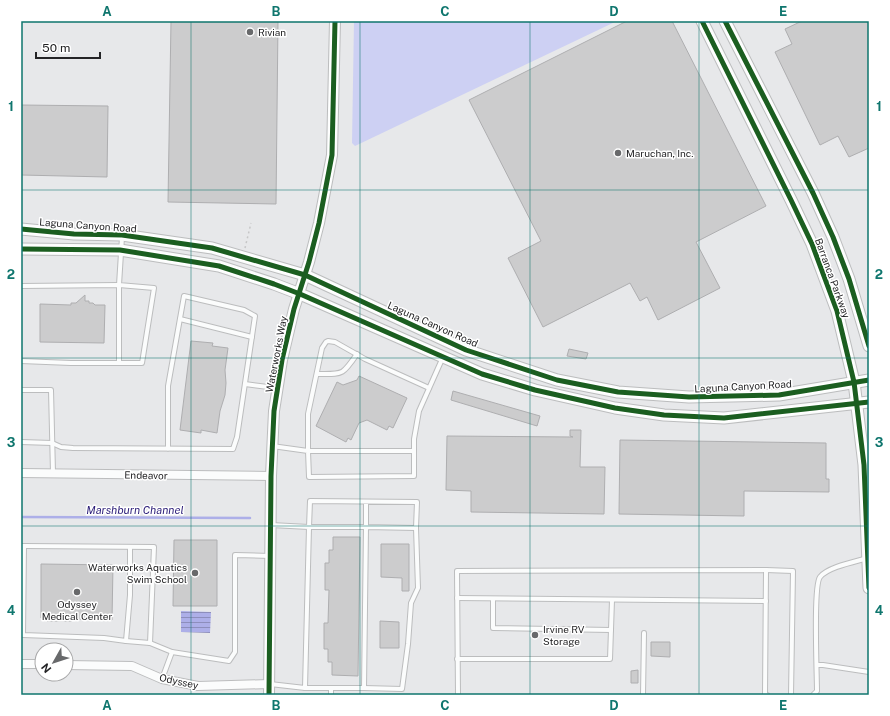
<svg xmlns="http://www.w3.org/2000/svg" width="890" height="716" font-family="'Public Sans',sans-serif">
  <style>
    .grass { fill: #cdd0f3 }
    .water { fill: url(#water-rules) }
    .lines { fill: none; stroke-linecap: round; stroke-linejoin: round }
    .stream { stroke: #adafe8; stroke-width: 2.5 }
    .building { fill: #cccccd; stroke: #aeaeb0 }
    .service-casing { stroke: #bcbdbe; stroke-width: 6 }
    .minor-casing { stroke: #bcbdbe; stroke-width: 10 }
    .tertiary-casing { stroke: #bcbdbe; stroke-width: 12 }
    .secondary-casing { stroke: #bcbdbe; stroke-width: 13 }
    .path { stroke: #c6c6c7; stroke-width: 1.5; stroke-dasharray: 2 3; stroke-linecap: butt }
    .service { stroke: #fbfcfc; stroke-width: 4 }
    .minor { stroke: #fbfcfc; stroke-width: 8 }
    .tertiary { stroke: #fbfcfc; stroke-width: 10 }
    .secondary { stroke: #fbfcfc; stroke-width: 11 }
    .cycleway-casing { stroke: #fff; stroke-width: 8 }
    .cycleway { stroke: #1b5e20; stroke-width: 5 }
    .grid { fill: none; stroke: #0f766e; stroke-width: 1; stroke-opacity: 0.55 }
    .poi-dot { fill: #68696b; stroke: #fff; stroke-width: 1.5 }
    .labels { text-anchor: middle; stroke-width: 3; stroke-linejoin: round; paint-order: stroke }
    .poi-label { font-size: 10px; fill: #242426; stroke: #fff; text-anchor: start }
    .street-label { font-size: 10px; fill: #242426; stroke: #fff }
    .water-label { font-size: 11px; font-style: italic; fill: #2b1d78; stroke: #fff }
    .neatline { fill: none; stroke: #0f766e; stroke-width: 1.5 }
    .grid-label { font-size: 13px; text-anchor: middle; font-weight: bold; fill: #0f766e }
  </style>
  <defs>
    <pattern id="water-rules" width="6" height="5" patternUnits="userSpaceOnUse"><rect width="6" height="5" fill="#adafe8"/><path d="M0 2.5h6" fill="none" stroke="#8d8ebc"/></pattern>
  </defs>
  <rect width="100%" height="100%" fill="#e7e8ea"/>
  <polygon class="grass" points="354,21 617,21 355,146 352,143"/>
  <polygon class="water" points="181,611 211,612 210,633 181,632"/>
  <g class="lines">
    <polyline class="stream" points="21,517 250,518"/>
  </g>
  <g class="building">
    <polygon points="171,21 278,21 276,204 168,202"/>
    <polygon points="627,21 672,21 766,206 696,242 720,288 658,320 647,297 640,301 630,283 543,327 508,258 541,241 469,100"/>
    <polygon points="802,21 869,21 869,148 849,157 838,136 820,145 775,52 792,44 785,29"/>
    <polygon points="21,105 108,106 107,177 21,175"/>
    <polygon points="85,295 85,301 89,301 89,303 93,303 95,305 105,305 104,343 40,342 40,304 71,305 71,303 76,303"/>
    <polygon points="191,341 213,343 212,346 228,348 225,370 226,383 225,395 220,411 217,433 201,430 201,433 180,430"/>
    <polygon points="569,349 588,353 586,359 567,356"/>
    <polygon points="359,376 407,398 393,428 389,426 387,430 367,420 359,423 351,440 348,438 346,442 316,426 337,382 343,385 357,380"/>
    <polygon points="453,391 540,416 537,426 451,400"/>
    <polygon points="570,430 581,430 580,467 605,467 604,514 471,512 471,491 446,490 447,436 573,437 570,436"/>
    <polygon points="620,440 826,443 826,479 829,479 829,492 744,491 744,516 619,514"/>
    <polygon points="333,537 360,537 358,676 332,675 332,662 328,662 328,649 324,649 324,623 328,623 329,590 325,590 325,563 329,563 329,550 333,550"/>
    <polygon points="174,540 217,540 217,606 173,606"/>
    <polygon points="381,544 409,544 409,591 402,591 402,578 381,577"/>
    <polygon points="41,564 113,565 112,620 72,619 72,621 47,621 47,618 41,618"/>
    <polygon points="380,621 399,622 399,648 380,648"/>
    <polygon points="651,642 670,642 670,657 651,656"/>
    <polygon points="638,670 638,683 631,683 631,671"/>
  </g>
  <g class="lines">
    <g class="service-casing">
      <g id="service">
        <polyline points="21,286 119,285 119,363"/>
        <polyline points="180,319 252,337"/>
        <polyline points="21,361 71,363 142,363 154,288 119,285 122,237"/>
        <path d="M317,374C343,374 342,376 357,354"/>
        <polyline points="245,384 276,388"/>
        <polyline points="21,390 51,390 53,473"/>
        <polyline points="21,442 52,443 61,447 73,448 233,449 237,437 255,316 244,310 184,296 168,386 168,449"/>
        <polyline points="272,446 308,451 309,477 414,476 414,439 419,411 443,357"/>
        <polyline points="414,451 308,451 308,414 322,348 326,342 328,341 335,342 365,359 429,388"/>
        <polyline points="21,546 24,546 23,635 104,638 126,641 130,595 130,548"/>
        <polyline points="24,546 154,547 150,643"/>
        <polyline points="766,570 793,571 791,695"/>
        <polyline points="457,598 766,601"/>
        <polyline points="493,599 493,628 611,630"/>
        <polyline points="126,641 150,643 172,652 229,661 235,652 235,555 270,556"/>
        <polyline points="457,659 610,659 612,600"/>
        <polyline points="817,665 823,665 869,672"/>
        <polyline points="162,679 172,652"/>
        <polyline points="270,684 305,688 309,527 271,525"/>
        <polyline points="305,688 364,688 366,527 309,527 310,501 417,502 416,528 366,527 366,502"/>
        <polyline points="331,688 331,695"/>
        <polyline points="364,688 402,689 408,644 411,603 418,588 416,528"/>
        <polyline points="458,695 457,571 766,570 765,695 767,695"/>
        <polyline points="643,695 644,633"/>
        <path d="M813,695L817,691C817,674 813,586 820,577C828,567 854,562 868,558"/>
      </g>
    </g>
    <g class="minor-casing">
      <g id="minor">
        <polyline points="21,473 271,476"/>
        <polyline points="21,664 42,664"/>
        <polyline points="66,665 132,666 162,679 198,686 269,684"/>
      </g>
    </g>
    <g class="tertiary-casing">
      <polyline id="tertiary" points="269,695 271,476 274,411 282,360 294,309 309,262 319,223 332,155 335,21"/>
    </g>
    <g class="secondary-casing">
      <g id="secondary">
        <polyline points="702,21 791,200 812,244 837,311 854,382 864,465 869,588"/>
        <polyline points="725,21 813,193 833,237 849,279 869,346"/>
        <polyline points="21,229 74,234 122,235 212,248 305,275 466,350 557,380 618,392 689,397 779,395 869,380"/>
        <polyline points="21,249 120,250 219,266 274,284 300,294 482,374 535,390 615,408 664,415 724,418 869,402"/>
      </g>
    </g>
    <polyline class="path" points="245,248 251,223"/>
    <use href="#service" class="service"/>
    <use href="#minor" class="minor"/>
    <use href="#tertiary" class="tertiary"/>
    <use href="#secondary" class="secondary"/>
    <g class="cycleway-casing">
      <g id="cycleway">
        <polyline points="702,21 791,200 812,244 837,311 854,382 864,465 869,588"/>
        <polyline points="725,21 813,193 833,237 849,279 869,346"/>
        <polyline points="21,229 74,234 122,235 212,248 305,275 466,350 557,380 618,392 689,397 779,395 869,380"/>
        <polyline points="21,249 120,250 219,266 274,284 300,294 482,374 535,390 615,408 664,415 724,418 869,402"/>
        <polyline points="269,695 271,476 274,411 282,360 294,309 309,262 319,223 332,155 335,21"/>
      </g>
    </g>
    <use href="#cycleway" class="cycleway"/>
  </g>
  <path class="grid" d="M191,21V695M360,21V695M530,21V695M699,21V695M21,190H869M21,358H869M21,526H869"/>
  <g class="poi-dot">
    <circle cx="250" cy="32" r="4"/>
    <circle cx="618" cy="153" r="4"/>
    <circle cx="195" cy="573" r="4"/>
    <circle cx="77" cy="592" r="4"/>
    <circle cx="535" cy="635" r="4"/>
  </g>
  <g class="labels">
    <g class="poi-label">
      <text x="258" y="36">Rivian</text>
      <text x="626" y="157">Maruchan, Inc.</text>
      <text x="187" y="571" text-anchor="end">Waterworks Aquatics<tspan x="187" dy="12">Swim School</tspan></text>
      <text x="77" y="608" text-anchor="middle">Odyssey<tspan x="77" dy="12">Medical Center</tspan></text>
      <text x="543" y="633">Irvine RV<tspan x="543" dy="12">Storage</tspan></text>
    </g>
    <g class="street-label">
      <text transform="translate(88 225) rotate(4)" y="4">Laguna Canyon Road</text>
      <text transform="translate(833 278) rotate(70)" y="4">Barranca Parkway</text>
      <text transform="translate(433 324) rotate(24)" y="4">Laguna Canyon Road</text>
      <text transform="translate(276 354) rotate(-79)" y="4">Waterworks Way</text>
      <text transform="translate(743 386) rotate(-3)" y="4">Laguna Canyon Road</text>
      <text transform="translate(146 475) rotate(1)" y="4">Endeavor</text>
      <text transform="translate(179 681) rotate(12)" y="4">Odyssey</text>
    </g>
    <g class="water-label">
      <text x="135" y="514">Marshburn Channel</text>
    </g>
  </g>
  <rect width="890" height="716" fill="none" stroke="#ffffff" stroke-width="44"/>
  <g transform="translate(54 662) rotate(231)"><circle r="19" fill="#ffffff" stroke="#a7a7a8"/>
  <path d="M0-3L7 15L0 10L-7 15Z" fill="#68696b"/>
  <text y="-6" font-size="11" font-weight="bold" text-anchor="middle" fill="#242426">N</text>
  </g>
  <path d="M36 52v6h64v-6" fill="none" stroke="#242426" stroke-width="2"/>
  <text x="42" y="52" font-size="12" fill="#242426" stroke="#ffffff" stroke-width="3" paint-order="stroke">50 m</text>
  <rect x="22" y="22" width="846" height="672" class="neatline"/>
  <g class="grid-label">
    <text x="107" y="16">A</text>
    <text x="276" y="16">B</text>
    <text x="445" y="16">C</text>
    <text x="614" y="16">D</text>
    <text x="783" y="16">E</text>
    <text x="11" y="111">1</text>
    <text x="879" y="111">1</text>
    <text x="11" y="279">2</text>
    <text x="879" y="279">2</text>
    <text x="11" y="447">3</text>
    <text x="879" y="447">3</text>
    <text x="11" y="615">4</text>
    <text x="879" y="615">4</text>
    <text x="107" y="710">A</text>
    <text x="276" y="710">B</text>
    <text x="445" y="710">C</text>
    <text x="614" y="710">D</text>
    <text x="783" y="710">E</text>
  </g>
</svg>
